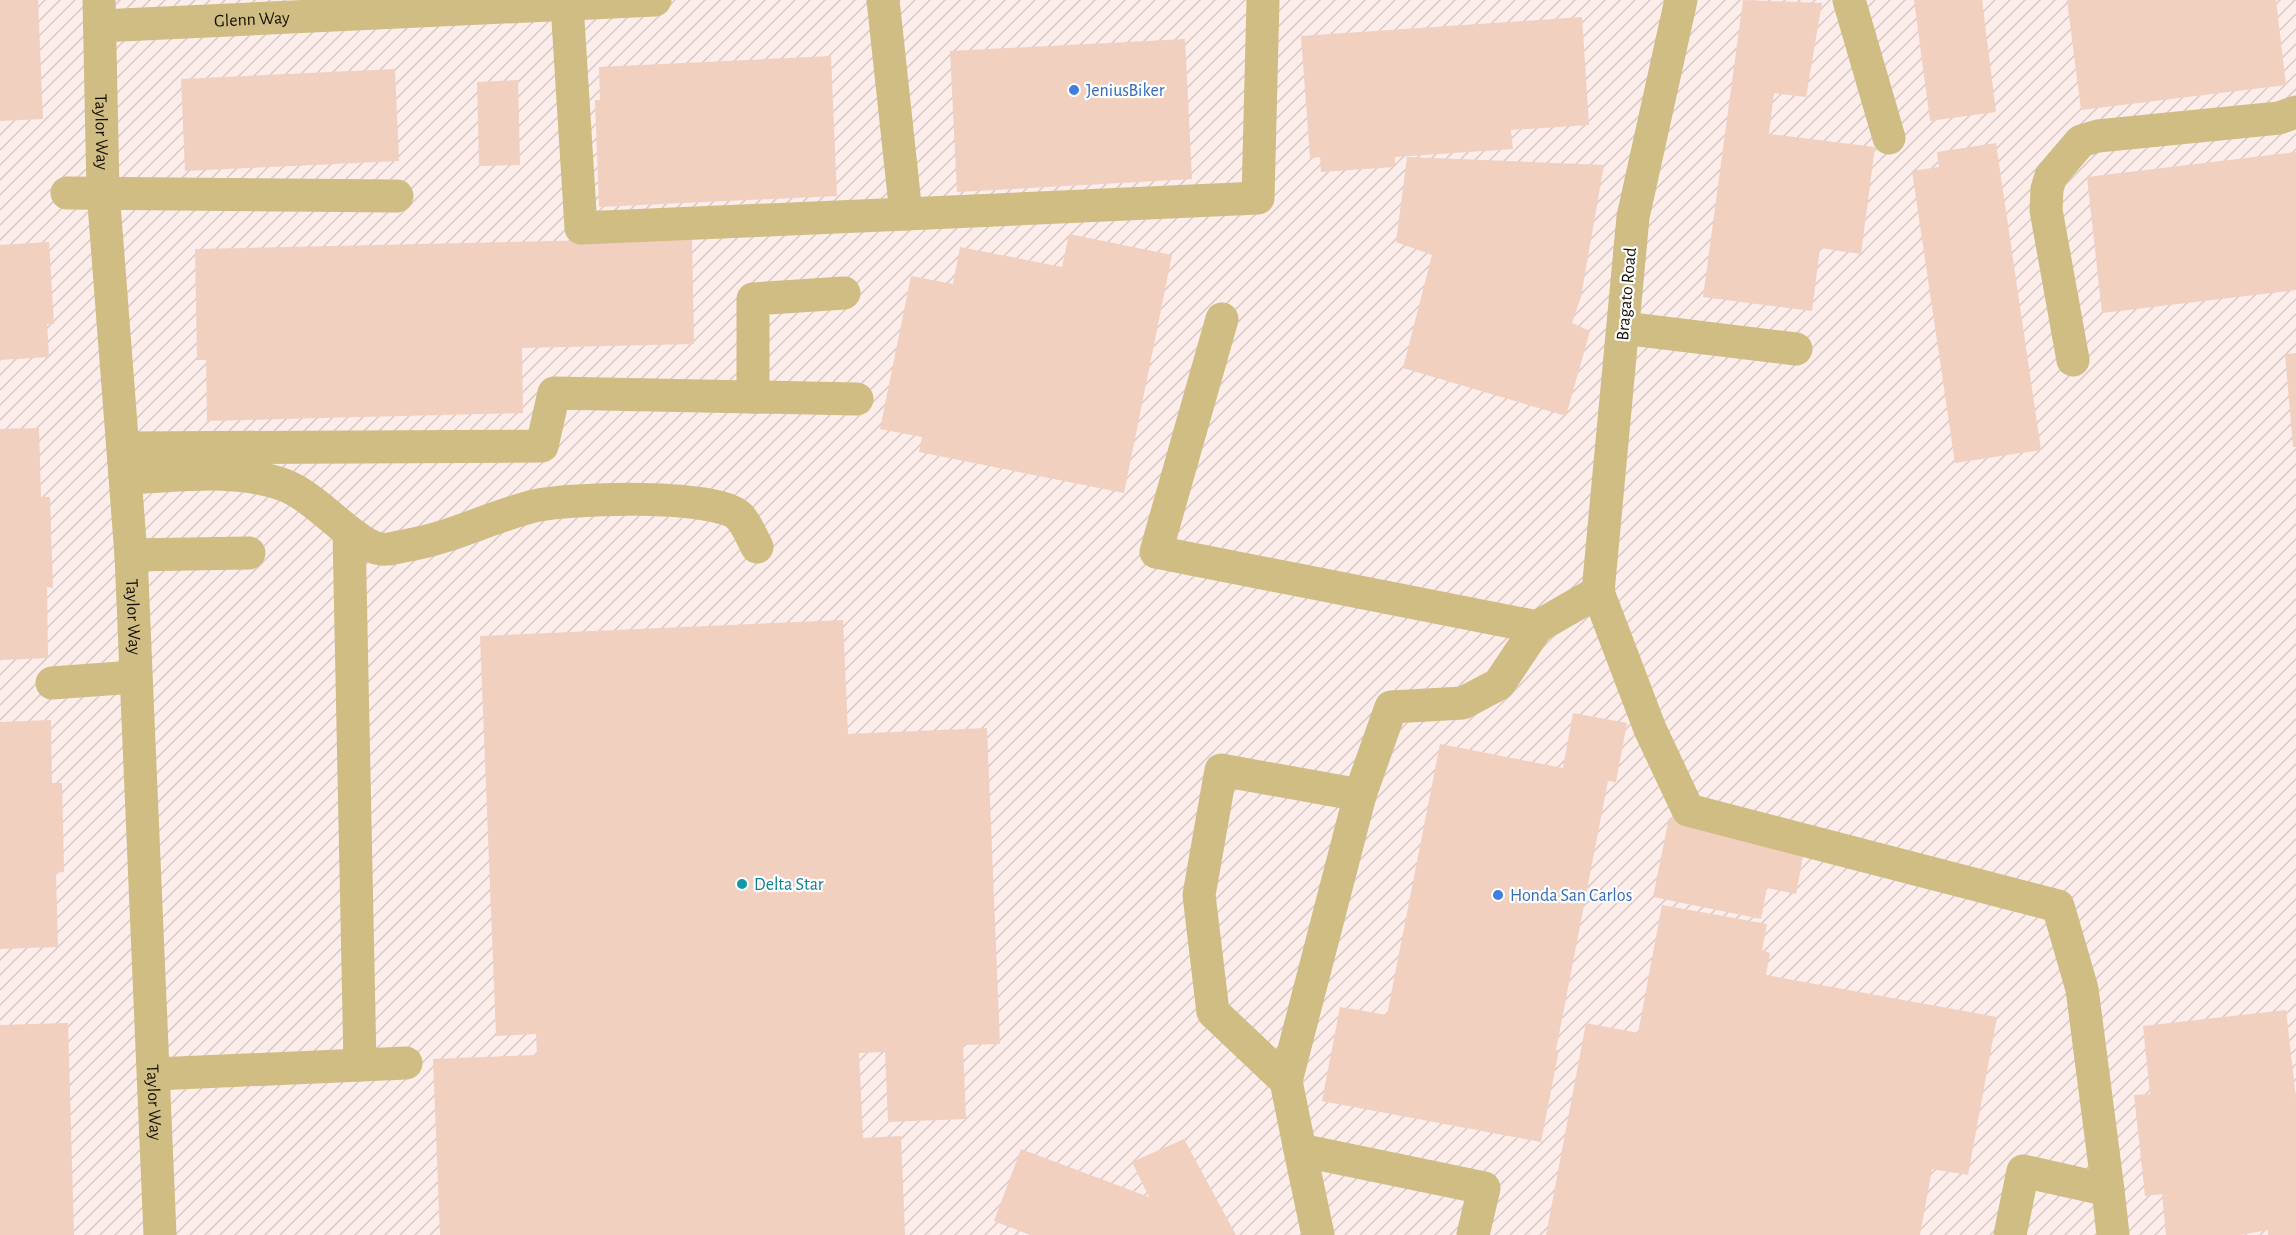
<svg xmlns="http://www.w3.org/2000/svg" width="2296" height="1235" font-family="'Alegreya Sans',sans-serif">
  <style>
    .industrial { fill: url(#industrial-furrows) }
    .building { fill: #f1d0c0 }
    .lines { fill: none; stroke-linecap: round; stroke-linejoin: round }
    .minor { stroke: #cfbd83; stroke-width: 33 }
    .shop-dot { fill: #3f7fe0; stroke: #fff; stroke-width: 2 }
    .culture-dot { fill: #0f9aa8; stroke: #fff; stroke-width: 2 }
    .labels { text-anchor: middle; stroke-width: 4.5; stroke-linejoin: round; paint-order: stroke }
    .street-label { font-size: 18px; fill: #181108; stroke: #fff }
    .shop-label { font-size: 18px; fill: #366cbe; stroke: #fff; text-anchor: start }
    .culture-label { font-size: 18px; fill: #0d838f; stroke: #fff; text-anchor: start }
  </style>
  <defs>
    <pattern id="industrial-furrows" width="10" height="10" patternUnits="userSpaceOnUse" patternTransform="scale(1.5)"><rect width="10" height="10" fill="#fcecea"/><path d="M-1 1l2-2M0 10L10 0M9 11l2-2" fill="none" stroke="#d7c9c7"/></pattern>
  </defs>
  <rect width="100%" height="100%" fill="#fef9f4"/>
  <rect class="industrial" x="0" y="0" width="2296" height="1235"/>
  <g class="building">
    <polygon points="0,0 38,0 43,119 0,121"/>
    <polygon points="1743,0 1822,3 1806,97 1774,93 1769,134 1875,147 1861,254 1820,248 1812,311 1703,297"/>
    <polygon points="1914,0 1982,0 1996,112 1930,121"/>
    <polygon points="2067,0 2276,0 2286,85 2081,110"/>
    <polygon points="1582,17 1589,125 1511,130 1513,149 1395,157 1395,167 1321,172 1320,157 1310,158 1301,36"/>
    <polygon points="1185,39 1192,179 957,192 950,51"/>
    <polygon points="831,56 837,196 599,207 595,100 600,100 599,67"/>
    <polygon points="395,69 399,161 185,171 181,79"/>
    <polygon points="518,80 520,165 479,166 477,82"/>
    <polygon points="1996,143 2041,450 1955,463 1912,171 1939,167 1937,152"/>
    <polygon points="2296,152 2296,290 2102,313 2087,177"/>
    <polygon points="1407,157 1604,165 1581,297 1572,323 1590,331 1566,416 1403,368 1432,255 1396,242"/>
    <polygon points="1069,234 1172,255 1124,493 919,452 922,437 880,429 911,276 953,284 960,247 1062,267"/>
    <polygon points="692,238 694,344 522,348 523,413 207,421 206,360 197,360 195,249"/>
    <polygon points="49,242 54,324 47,324 49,357 0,360 0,245"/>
    <polygon points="2296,353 2296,447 2293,447 2285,354"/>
    <polygon points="39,428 41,497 50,497 53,588 47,587 48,658 0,660 0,429"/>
    <polygon points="843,620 848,734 987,728 1000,1044 963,1045 966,1119 888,1122 885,1052 859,1053 863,1138 901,1136 905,1235 440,1235 433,1059 537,1055 536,1034 496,1036 480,636"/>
    <polygon points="1573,713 1627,723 1616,782 1608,781 1556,1050 1559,1050 1541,1142 1322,1101 1340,1007 1387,1015 1440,744 1563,768"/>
    <polygon points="51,720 52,783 62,783 64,872 56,873 58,947 0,949 0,722"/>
    <polygon points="1669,818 1805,846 1796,894 1767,888 1761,919 1653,897"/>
    <polygon points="1662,905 1767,924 1762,950 1770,953 1766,975 1997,1017 1968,1175 1932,1169 1920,1235 1546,1235 1586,1023 1638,1033"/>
    <polygon points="2286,1010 2296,1099 2296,1235 2268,1235 2268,1230 2240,1235 2166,1235 2162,1194 2145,1196 2134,1095 2150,1094 2143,1026"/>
    <polygon points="68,1023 74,1235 0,1235 0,1025"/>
    <polygon points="1184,1139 1236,1235 1030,1235 994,1221 1021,1149 1149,1197 1132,1162"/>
  </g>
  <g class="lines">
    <g class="minor">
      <path id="s1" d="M99,0L103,191L131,555L160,1235"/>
      <polyline points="883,0 906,214 1258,198 1263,0"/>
      <polyline points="1681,0 1633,217 1598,592 1650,729 1688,810 2058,906 2082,989 2108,1190"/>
      <polyline points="1849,0 1889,138"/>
      <polyline points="567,4 581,228 906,214"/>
      <path id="s2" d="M100,26L655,0"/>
      <polyline points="67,193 397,196"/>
      <polyline points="1222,319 1156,552 1537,627 1598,592"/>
      <polyline points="1623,328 1796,349"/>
      <polyline points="2073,360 2046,210 2047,189 2051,176 2081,141 2098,136 2279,118 2296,112"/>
      <polyline points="753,397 753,299 844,293"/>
      <polyline points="124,448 542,446 554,393 857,399"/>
      <path d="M126,478C177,476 235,467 284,485C317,497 356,547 381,549C388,550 397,547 404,546C449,539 490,517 534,506C567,498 717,493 739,516C747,524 752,538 757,547"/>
      <polyline points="349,532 360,1065"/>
      <polyline points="131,555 249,553"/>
      <polyline points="52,683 134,677"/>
      <polyline points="1360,795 1391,707 1463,703 1499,684 1537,627"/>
      <polyline points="155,1074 406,1063"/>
      <polyline points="1286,1081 1213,1012 1199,895 1221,770 1360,795 1286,1081 1300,1150"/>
      <polyline points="1318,1235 1300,1150 1484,1188 1473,1235"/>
      <polyline points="2010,1235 2023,1171 2108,1190 2113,1235"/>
    </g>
  </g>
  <g class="shop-dot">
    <circle cx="1074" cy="90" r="6"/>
    <circle cx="1498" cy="895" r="6"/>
  </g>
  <circle class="culture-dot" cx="742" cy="884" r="6"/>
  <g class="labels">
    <g class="street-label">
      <text dy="6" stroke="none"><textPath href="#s2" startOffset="152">Glenn Way</textPath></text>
      <text dy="6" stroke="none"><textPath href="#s1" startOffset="132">Taylor Way</textPath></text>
      <text transform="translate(1626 294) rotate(-85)" y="6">Bragato Road</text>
      <text dy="6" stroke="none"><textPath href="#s1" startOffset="618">Taylor Way</textPath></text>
      <text dy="6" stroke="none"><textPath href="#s1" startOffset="1104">Taylor Way</textPath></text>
    </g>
    <g class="shop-label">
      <text x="1086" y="96">JeniusBiker</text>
      <text x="1510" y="901">Honda San Carlos</text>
    </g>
    <g class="culture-label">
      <text x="754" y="890">Delta Star</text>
    </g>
  </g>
</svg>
